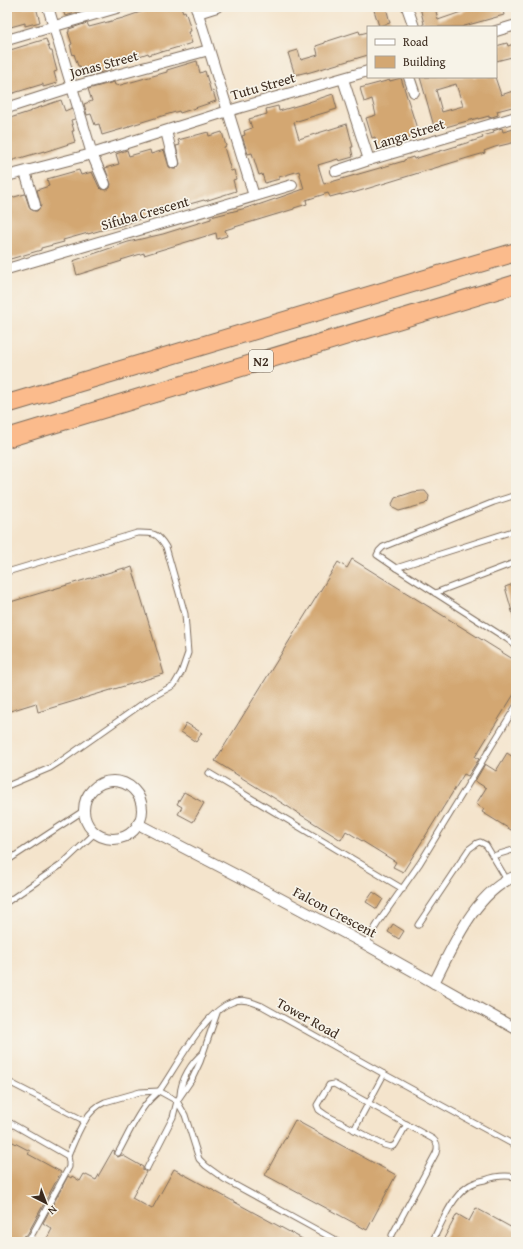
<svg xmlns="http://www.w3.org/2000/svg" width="523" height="1249" font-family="'Gentium Book Plus',serif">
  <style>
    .building { fill: #d3a772; fill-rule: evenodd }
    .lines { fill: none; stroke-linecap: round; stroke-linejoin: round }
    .service-casing { stroke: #7c6b5b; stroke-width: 7 }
    .minor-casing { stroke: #7c6b5b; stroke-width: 12 }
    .motorway-casing { stroke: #7c6b5b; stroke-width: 20 }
    .service { stroke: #fff; stroke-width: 5 }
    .minor { stroke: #fff; stroke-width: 10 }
    .motorway { stroke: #fbbb8c; stroke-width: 18 }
    .labels { text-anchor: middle; stroke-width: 3.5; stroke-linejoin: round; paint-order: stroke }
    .shield { fill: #f7f3e8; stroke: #73665b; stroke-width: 1 }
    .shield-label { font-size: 13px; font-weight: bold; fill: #3b2a1e }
    .street-label { font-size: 14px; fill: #3b2a1e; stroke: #f7f3e8 }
  </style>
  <rect width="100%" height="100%" fill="#f7f3e8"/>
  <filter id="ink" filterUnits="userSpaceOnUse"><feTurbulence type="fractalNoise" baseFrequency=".025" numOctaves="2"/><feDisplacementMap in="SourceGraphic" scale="8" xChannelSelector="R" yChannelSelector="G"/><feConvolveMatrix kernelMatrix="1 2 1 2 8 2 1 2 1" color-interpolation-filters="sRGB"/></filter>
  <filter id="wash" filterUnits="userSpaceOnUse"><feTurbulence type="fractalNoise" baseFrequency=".012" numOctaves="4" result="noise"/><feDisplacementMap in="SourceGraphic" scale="16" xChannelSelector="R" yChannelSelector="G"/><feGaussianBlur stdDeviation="0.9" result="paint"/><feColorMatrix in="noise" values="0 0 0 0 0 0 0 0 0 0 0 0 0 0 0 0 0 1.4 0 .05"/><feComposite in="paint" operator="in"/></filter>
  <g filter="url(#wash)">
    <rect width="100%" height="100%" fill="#f4e4cc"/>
    <g id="blocks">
      <g class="building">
        <polygon points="7,7 36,7 40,22 25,26 25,23 7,28"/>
        <polygon points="62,7 78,7 79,12 65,16"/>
        <polygon points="155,7 181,7 183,12 185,11 188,20 191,31 188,32 192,43 162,52 161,51 149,55 148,53 111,66 111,69 110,70 84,77 80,66 78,66 74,54 73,55 70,45 72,44 68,32 69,32 69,29 87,23 89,27 123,18"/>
        <polygon points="373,7 386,7 390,23 379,26"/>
        <polygon points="420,7 435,7 438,20 467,10 466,7 502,7 504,15 461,27 422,27 422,25 424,24"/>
        <polygon points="359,31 360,34 368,32 368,55 307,73 307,72 295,75 288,53 298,50 301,60 318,55 316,46 325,43 325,42"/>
        <polygon points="46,39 50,51 52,51 54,60 57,71 54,72 57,83 43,87 43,84 7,95 7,51"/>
        <polygon points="507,43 508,46 516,43 516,56 496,61 496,46"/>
        <polygon points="197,61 200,73 205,71 211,92 213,91 216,101 180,113 179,111 155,118 129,126 129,127 102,135 99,124 95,125 91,114 87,115 84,104 92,101 88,89 114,82 115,85 116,85 117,86 167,72 167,70"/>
        <path d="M420,77H495L501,95L516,90V106L497,111L498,115L489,118V116L478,119V118L435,130ZM456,84L463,106L442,112L436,90Z"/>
        <polygon points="401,78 419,135 378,149 375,137 372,138 366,118 376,115 372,99 364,102 360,88 390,80 390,81"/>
        <polygon points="333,94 337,109 294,122 299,139 347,124 353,147 351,147 353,157 339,161 338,159 318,165 324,184 404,161 404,160 413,157 414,159 483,138 482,136 494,133 493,131 502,128 503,132 514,129 516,135 516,142 495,147 484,151 485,153 474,156 353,193 352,192 341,195 341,194 330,197 328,193 306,200 307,204 294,208 294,209 225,230 227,236 217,239 216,233 144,255 144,253 121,260 122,261 77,275 73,261 128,242 163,234 211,219 211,217 246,208 255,205 255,206 304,189 299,171 279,177 279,179 265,183 262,174 259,175 252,153 248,154 242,136 245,135 244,131 252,128 249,119 267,114 266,109 278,106 279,111 303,104"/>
        <polygon points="61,100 65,111 72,108 75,119 71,120 74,131 72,131 75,142 44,152 44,151 7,162 7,119 32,111 32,110"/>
        <polygon points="208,132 209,136 222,132 226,146 224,147 231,171 234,170 236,179 233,180 236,191 205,201 204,200 158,213 123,225 112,228 112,227 88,234 88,233 63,240 64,242 41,248 41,250 7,260 7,199 25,194 30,209 34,211 37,211 41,206 37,190 49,186 47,179 79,170 81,175 92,172 99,187 101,189 107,190 110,188 111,184 105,168 119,164 116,154 127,150 129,156 150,150 151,154 164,150 169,167 173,169 176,169 180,164 176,146 180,145 178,140"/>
        <polygon points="422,491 425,491 429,496 428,501 425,504 399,511 393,508 392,504 395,498 413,492"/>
        <polygon points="352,559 516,661 516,691 475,757 479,759 468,776 464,774 403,872 393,867 396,862 346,831 341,840 215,761 338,562 347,568"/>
        <polygon points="132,567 164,674 38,712 36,703 7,712 7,603 124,568 124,570"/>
        <polygon points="516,583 516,615 513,615 505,587"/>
        <polygon points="186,723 202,733 196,742 181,732"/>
        <polygon points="507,753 516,759 516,833 482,812 484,809 476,804 486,788 475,781 485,764 496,771"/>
        <polygon points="184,792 204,803 193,822 178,814 182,807 177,804"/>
        <polygon points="373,892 383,899 377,909 366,902"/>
        <polygon points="393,924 404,931 399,939 388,932"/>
        <polygon points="295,1120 396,1175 367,1230 265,1175"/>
        <polygon points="7,1139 30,1151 28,1154 61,1172 27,1235 24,1236 21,1242 7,1242"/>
        <polygon points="113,1150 115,1151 114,1153 116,1156 118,1157 122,1155 143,1167 143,1170 146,1172 132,1198 152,1209 174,1169 308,1242 45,1242 52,1229 43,1223 68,1176 71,1178 72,1176 80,1181 84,1174 96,1180"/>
        <polygon points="476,1208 516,1230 516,1242 442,1242 457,1214 469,1221"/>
      </g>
    </g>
  </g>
  <g filter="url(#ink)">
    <use href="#blocks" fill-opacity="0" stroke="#7c6b5b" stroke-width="1"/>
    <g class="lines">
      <g class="service-casing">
        <g id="service">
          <polyline points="516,495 494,502 383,547 379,551 377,555 396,568 507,639 516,646"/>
          <polyline points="396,568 516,530"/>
          <path d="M7,572L137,533C153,533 157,532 166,547L185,614L188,653L181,673L174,685L149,699L61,761L50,768L7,786"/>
          <polyline points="435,593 511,564"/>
          <polyline points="209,773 403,889"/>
          <polyline points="493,856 516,849"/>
          <polyline points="7,861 83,811"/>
          <polyline points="7,902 61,865 95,833"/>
          <polyline points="418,925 469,849 477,843 480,842 486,845 507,880"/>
          <polyline points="365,944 378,923 420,863 516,706"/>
          <polyline points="7,1081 85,1121"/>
          <path d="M180,1095C181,1079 191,1063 203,1053"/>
          <polyline points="7,1121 68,1156"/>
          <polyline points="354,1130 384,1074 516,1146"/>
          <path d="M118,1153C127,1137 136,1116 147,1103C151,1098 156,1094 160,1090C177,1066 204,1011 233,1002C243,998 252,1002 262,1006L384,1074"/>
          <polyline points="147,1168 173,1117 177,1101 192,1079 200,1062 217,1013"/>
          <path d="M392,1235L436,1153C438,1147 438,1143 433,1139L334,1084L329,1085L317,1105L319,1110L326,1115L384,1145L391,1147L395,1145L407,1124"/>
          <path d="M28,1242L69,1167V1162L68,1156C76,1138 85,1110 105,1102L140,1092L159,1091L177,1101L185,1115L199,1159L206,1166L224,1179L339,1242"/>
          <path d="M432,1242C441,1225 451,1198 467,1187C472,1183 479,1181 485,1180C495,1176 505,1175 516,1177"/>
        </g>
      </g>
      <g class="minor-casing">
        <g id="minor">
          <polyline points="48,7 92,154 105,184"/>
          <polyline points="196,7 254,196"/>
          <polyline points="407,7 414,27"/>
          <polyline points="198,13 217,7"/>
          <polyline points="496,31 516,25"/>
          <polyline points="7,40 120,7"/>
          <polyline points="409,77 414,92"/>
          <polyline points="343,79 369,160 516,117"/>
          <polyline points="7,108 72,87 209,50"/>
          <polyline points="166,131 174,163"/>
          <polyline points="336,171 369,160"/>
          <polyline points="25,172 35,205"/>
          <polyline points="7,176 92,154 228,111 368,71"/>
          <polyline points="7,269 292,185"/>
          <circle cx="113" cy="810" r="29"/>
          <polyline points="138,824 242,878 365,944 516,1029"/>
          <path d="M434,983C453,946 475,892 516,876"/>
        </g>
      </g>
      <g class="motorway-casing">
        <g id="motorway">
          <polyline points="7,404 516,252"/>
          <polyline points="7,438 516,284"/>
        </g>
      </g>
      <use href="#service" class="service"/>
      <use href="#minor" class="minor"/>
      <use href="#motorway" class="motorway"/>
    </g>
  </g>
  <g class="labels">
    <rect class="shield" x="249" y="350" width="24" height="22" rx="3"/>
    <g class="shield-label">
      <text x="261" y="366">N2</text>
    </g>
    <g class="street-label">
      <text transform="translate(104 64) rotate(-15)" y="5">Jonas Street</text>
      <text transform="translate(263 86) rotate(-16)" y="5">Tutu Street</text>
      <text transform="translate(409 134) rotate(-17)" y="5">Langa Street</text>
      <text transform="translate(145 213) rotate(-16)" y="5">Sifuba Crescent</text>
      <text transform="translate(335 912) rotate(28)" y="5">Falcon Crescent</text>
      <text transform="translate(308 1018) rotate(29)" y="5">Tower Road</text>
    </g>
  </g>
  <rect width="523" height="1249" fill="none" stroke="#f7f3e8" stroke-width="24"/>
  <rect x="367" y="26" width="130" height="52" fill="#f7f3e8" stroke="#aca397"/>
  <rect x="375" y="39" width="20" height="6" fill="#ffffff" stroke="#aca397"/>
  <text x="403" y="46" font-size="12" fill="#3b2a1e">Road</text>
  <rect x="375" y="56" width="20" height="12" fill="#d3a772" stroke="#aca397"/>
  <text x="403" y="66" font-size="12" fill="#3b2a1e">Building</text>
  <g transform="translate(46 1203) rotate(138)" stroke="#f7f3e8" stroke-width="3" paint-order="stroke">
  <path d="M0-3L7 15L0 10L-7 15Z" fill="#3b2a1e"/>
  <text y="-6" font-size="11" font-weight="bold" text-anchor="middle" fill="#3b2a1e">N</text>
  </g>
</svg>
